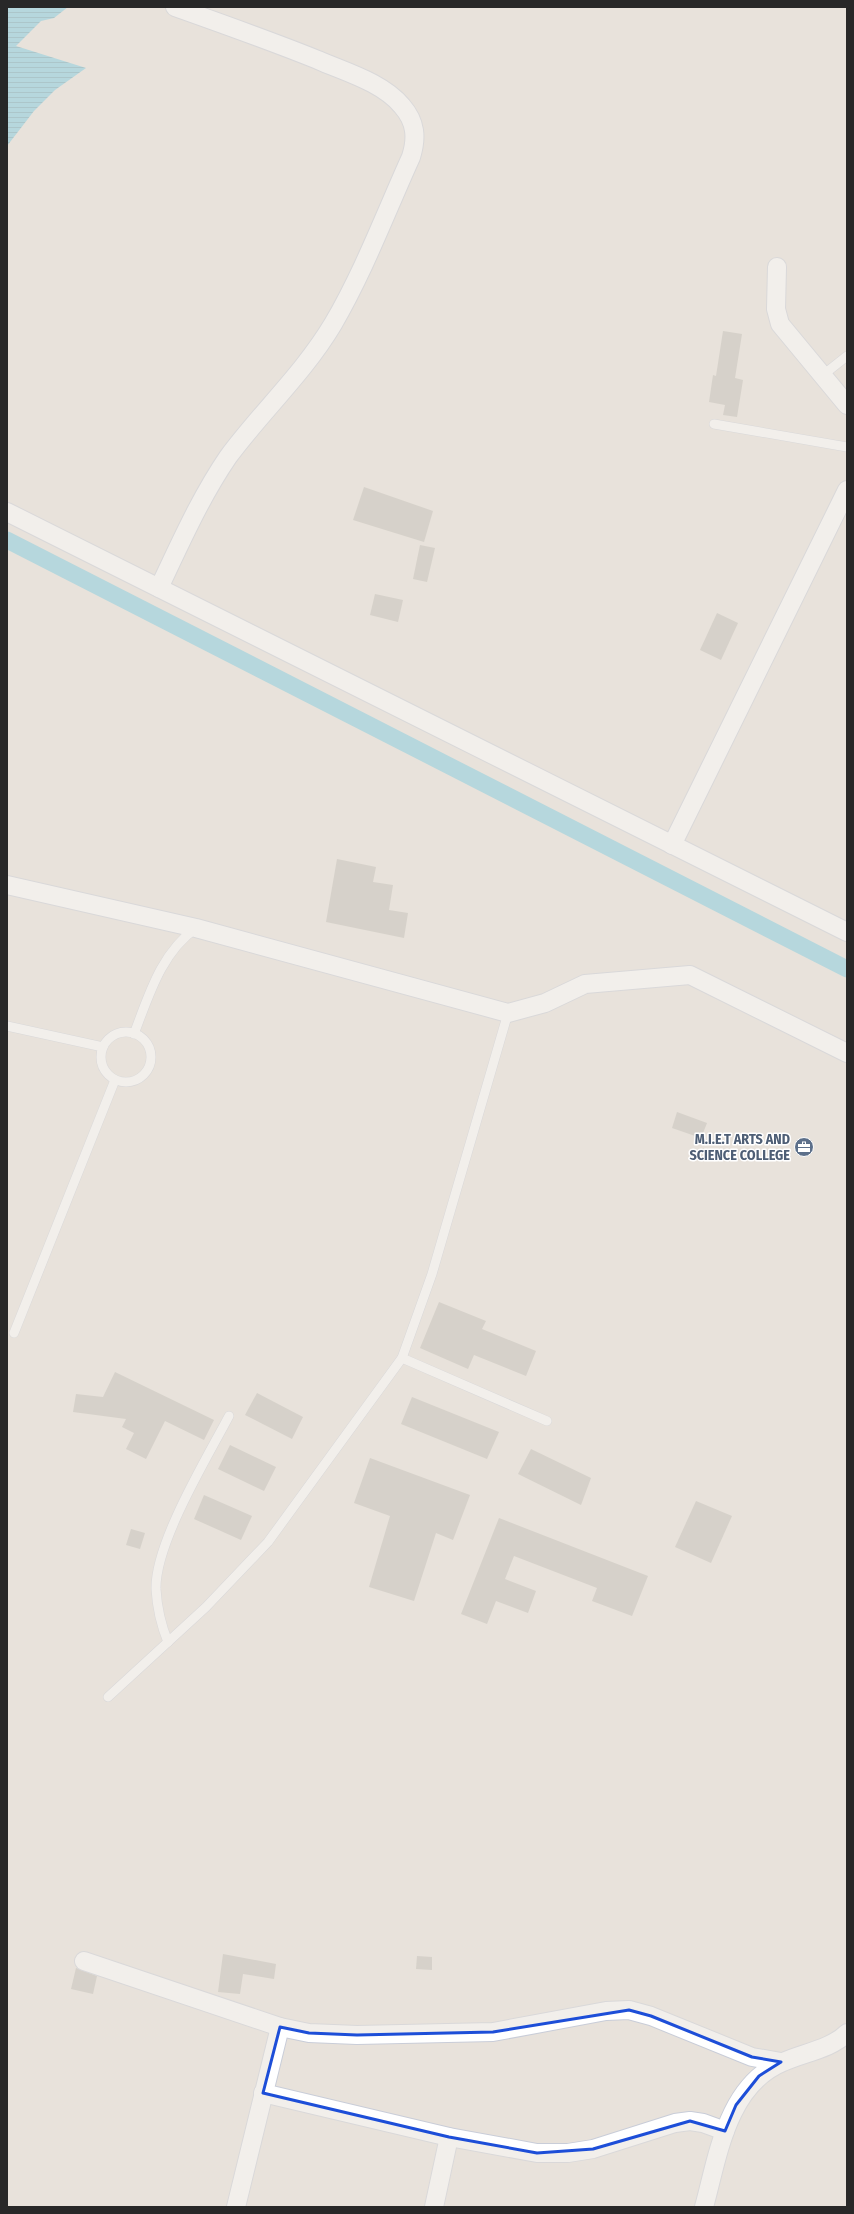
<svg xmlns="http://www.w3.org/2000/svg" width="854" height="2214" font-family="'Fira Sans Condensed',sans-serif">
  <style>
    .water { fill: url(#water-rules) }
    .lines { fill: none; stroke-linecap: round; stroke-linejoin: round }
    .canal { stroke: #7acadf; stroke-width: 17 }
    .building { fill: #c1bdb6 }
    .lane-casing { stroke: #c9cdd8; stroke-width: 10 }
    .street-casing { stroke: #c9cdd8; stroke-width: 20 }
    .lane { stroke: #fff; stroke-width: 9 }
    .street { stroke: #fff; stroke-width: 18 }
    .marked { fill: none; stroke: #1d4ed8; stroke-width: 3; stroke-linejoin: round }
    .labels { text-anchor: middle; stroke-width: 3; stroke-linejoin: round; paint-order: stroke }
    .service-label { font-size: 14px; font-weight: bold; fill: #4e5e75; stroke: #fff; text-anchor: end }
  </style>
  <defs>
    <pattern id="water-rules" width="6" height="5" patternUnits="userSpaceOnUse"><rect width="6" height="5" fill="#7acadf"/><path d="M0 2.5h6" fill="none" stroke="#64a4b5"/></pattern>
  </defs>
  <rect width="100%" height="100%" fill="#e8e2db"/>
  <polygon class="water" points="7,7 68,7 54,18 41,21 16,46 86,68 55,90 34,111 7,146"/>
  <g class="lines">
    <polyline class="canal" points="7,540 847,969"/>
  </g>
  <g class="building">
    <polygon points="723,331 742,334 735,378 743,380 737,417 723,415 725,405 709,402 713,375 716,376"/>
    <polygon points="364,487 433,511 424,542 353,520"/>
    <polygon points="420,545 435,548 427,582 413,579"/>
    <polygon points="375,594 403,600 398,622 370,615"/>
    <polygon points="717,613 738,623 721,660 700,650"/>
    <polygon points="337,859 376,867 373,882 393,885 389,910 408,913 404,938 326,922"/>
    <polygon points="677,1112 707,1123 701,1138 672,1128"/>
    <polygon points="439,1302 486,1321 482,1329 536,1351 526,1376 474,1355 468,1369 420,1348"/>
    <polygon points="115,1372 214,1420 204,1440 165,1421 146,1459 126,1449 134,1433 122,1427 126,1419 73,1412 76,1394 103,1397"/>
    <polygon points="257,1393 303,1417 292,1439 245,1415"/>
    <polygon points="412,1397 499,1432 487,1459 401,1424"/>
    <polygon points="230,1445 276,1467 264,1491 218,1469"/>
    <polygon points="531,1449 591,1478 581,1505 518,1474"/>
    <polygon points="370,1458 470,1495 453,1540 436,1533 414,1601 369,1587 390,1516 354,1503"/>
    <polygon points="204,1495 252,1516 241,1540 194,1519"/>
    <polygon points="696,1501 732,1516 711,1563 675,1547"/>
    <polygon points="499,1518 648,1576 632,1616 592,1601 597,1588 514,1556 505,1579 536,1591 528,1613 496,1601 487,1624 461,1614"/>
    <polygon points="131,1529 145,1533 140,1549 126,1545"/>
    <polygon points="223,1954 276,1964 274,1979 243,1974 240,1994 218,1992"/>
    <polygon points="417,1956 432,1957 432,1970 416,1969"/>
    <polygon points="76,1968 97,1976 93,1994 71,1989"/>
  </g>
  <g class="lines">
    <g class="lane-casing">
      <g id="lane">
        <polyline points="823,375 847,356"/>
        <polyline points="714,424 847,447"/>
        <polyline points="7,1026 103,1047"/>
        <circle cx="126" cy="1057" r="25"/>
        <path d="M134,1034C149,995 161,953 196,928"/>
        <polyline points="14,1333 115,1080"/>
        <polyline points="402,1358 547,1421"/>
        <path d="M168,1642C161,1625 157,1607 156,1589C155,1543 207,1458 229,1416"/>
        <polyline points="108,1697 206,1607 268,1542 402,1358 432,1274 508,1013"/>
      </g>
    </g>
    <g class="street-casing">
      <g id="street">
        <polyline points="777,267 776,309 780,324 847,405"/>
        <polyline points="7,512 847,932"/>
        <path d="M159,588C180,544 200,498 228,457C262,411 303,374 333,324C364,271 386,212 411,157C417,138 416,122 402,106C382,82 345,72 318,60C271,41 223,24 175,7"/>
        <polyline points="672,845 847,490"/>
        <polyline points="7,885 196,928 508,1013 545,1003 585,984 690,975 847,1053"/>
        <polyline points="84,1961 280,2027 309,2033 357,2035 493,2032 606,2011 629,2010 651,2016 752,2057 781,2062"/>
        <polyline points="263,2093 449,2137 537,2153 568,2153 593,2149 675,2123 690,2121 703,2123 725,2131"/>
        <polyline points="236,2207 280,2027"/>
        <polyline points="434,2207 449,2137"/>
        <path d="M704,2207C718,2156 727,2085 783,2062C803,2053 831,2049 847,2033"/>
      </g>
    </g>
    <use href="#lane" class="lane"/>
    <use href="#street" class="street"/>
  </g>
  <path d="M0 0H854V2214H0ZM629,2010L651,2016L752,2057L781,2062L759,2076L736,2105L725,2131L690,2121L593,2149L537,2153L449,2137L263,2093L280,2027L309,2033L357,2035L493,2032Z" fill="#e8e2db" fill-opacity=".55" fill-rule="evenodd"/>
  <path class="marked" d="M629,2010L651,2016L752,2057L781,2062L759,2076L736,2105L725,2131L690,2121L593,2149L537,2153L449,2137L263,2093L280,2027L309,2033L357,2035L493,2032Z"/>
  <defs>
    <g id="office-disc" transform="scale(1)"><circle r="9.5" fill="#5c6f8a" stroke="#fff"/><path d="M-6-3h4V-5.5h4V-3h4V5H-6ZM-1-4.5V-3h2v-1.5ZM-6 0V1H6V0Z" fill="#fff"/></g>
  </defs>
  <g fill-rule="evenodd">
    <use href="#office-disc" x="804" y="1147"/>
  </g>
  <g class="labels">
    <g class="service-label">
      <text x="790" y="1144">M.I.E.T ARTS AND<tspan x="790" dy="16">SCIENCE COLLEGE</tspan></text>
    </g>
  </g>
  <rect width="854" height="2214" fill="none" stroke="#282828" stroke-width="16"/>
</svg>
